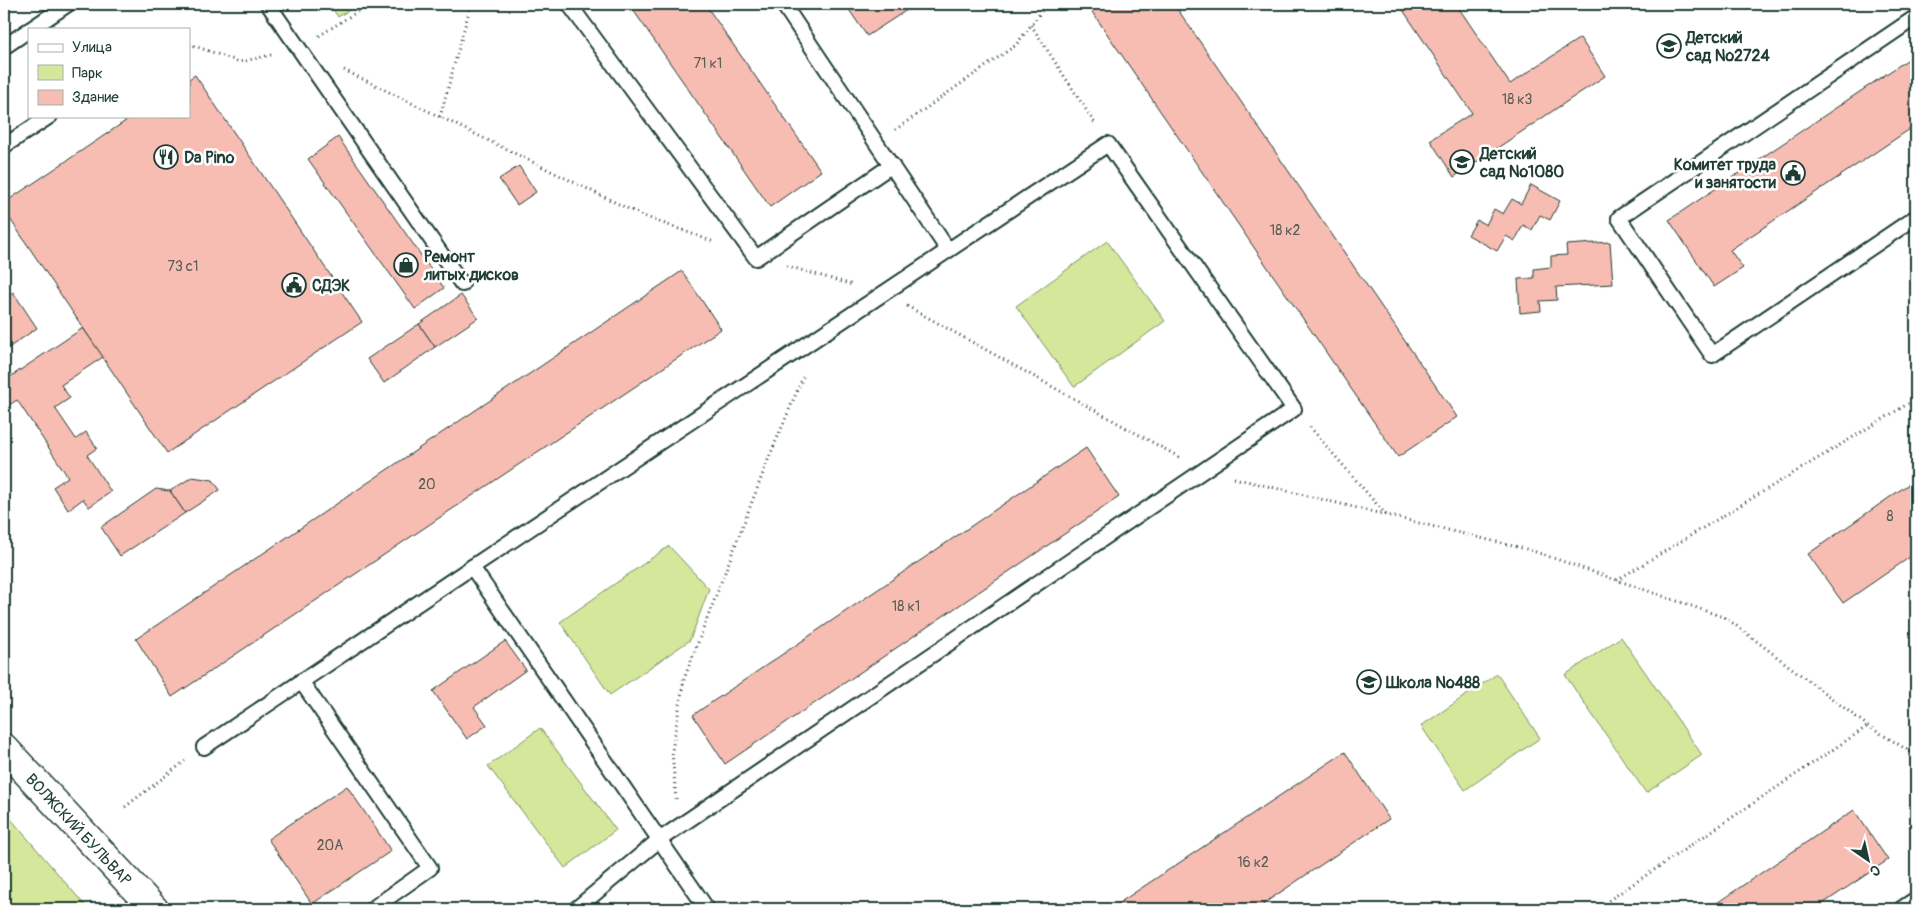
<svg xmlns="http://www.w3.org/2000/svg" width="1920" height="913" font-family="Pangolin,sans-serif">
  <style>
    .green { fill: #d4e79b; stroke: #7a9268 }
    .building { fill: #f7bcb2; stroke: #1f3d34 }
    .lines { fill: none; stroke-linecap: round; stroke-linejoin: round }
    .service-casing { stroke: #1f3d34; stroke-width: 18 }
    .secondary-casing { stroke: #1f3d34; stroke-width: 31 }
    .path { stroke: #1f3d34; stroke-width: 3; stroke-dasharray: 1 4; stroke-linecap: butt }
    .service { stroke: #fff; stroke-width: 14 }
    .secondary { stroke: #fff; stroke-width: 28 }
    .labels { text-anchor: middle; stroke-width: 5; stroke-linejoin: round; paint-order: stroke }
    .number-label { font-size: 14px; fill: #555d54 }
    .poi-label { font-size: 16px; font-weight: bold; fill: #1f3d34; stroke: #fff; text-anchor: start }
    .street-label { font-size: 16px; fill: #1f3d34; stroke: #fff }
  </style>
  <rect width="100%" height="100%" fill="#fff"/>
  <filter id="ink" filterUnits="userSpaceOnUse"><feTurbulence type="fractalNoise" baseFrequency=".02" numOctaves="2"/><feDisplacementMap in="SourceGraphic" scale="10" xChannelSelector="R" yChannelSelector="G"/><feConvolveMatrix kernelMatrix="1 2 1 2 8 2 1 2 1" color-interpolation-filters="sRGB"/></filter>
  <g filter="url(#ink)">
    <g class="green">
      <polygon points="329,4 359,4 338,17"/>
      <polygon points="1107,241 1165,321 1074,387 1016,306"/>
      <polygon points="669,546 709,589 690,640 610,695 560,622"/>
      <polygon points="1621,637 1702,755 1646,793 1565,675"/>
      <polygon points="1497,674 1540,738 1465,790 1421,726"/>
      <polygon points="540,728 616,830 565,868 488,766"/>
      <polygon points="4,811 88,909 4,909"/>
    </g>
    <g class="building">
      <polygon points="629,4 705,4 821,171 770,207"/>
      <polygon points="845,4 916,4 867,36"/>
      <polygon points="1092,4 1174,4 1457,417 1398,457 1088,6"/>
      <polygon points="1399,4 1456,4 1510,84 1580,38 1605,76 1454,177 1430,140 1472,113"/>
      <polygon points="1916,54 1916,125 1730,250 1743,268 1714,287 1669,220"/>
      <polygon points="195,75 362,322 167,453 4,210 4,203 133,116 189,116 189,79"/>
      <polygon points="338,137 444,288 415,309 308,159"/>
      <polygon points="519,166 536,192 517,205 499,179"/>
      <polygon points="1531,185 1560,201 1550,220 1540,215 1532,230 1523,225 1515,241 1506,236 1497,251 1468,235 1477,220 1486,225 1494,209 1503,214 1512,199 1521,204"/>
      <polygon points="1610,242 1613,284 1556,287 1557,300 1540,301 1541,311 1520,313 1518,279 1534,278 1534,269 1551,267 1551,256 1567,255 1566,245"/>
      <polygon points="682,271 721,329 172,697 136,639"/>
      <polygon points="13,292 37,328 4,351 4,299"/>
      <polygon points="461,295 478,318 435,347 419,324"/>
      <polygon points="419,324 435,347 384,383 367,359"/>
      <polygon points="83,328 103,357 61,385 70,398 55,408 76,439 86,432 97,448 87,455 111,492 89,507 83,499 68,510 53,487 68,477 17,400 6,407 4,404 4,381"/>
      <polygon points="1086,448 1119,497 725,764 693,715"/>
      <polygon points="192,477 213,480 220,490 185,513 170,491"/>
      <polygon points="1916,479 1916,553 1843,603 1808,554"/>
      <polygon points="156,489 170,491 185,513 120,556 101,527"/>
      <polygon points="505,641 526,670 474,707 487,725 467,739 433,691"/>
      <polygon points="1345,752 1389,819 1263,904 1266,909 1110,909"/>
      <polygon points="347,786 391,851 312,904 268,839"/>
      <polygon points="1854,810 1888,860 1815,909 1708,909"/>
    </g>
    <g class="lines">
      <g class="service-casing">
        <g id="service">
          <polyline points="268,4 462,284"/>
          <polyline points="569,4 756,258 892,165"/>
          <polyline points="783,4 948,250"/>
          <polyline points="1916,17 1619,218 1712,355 1916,217"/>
          <polyline points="31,29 68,4"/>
          <polyline points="4,47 29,30"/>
          <polyline points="4,146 50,116"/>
          <polyline points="301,681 430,868 372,909"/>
          <polyline points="204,747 472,567"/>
          <polyline points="576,909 659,840 1294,409 1108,144 472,567 707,909"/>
          <polyline points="1901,909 1916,899"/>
        </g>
      </g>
      <g class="secondary-casing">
        <polyline id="secondary" points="4,748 154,909"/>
      </g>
      <g class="path">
        <polyline points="1031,25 1096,125"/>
        <polyline points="319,36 369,4"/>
        <polyline points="189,44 240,62 275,54"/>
        <polyline points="344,70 641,215 714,242"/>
        <polyline points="440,117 471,4"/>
        <polyline points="895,130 1016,45 1047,4"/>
        <polyline points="787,266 853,285"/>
        <polyline points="907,306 1179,457"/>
        <polyline points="1310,427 1386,515"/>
        <polyline points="1234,478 1530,550 1726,618 1868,726 1916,755"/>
        <polyline points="1617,580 1916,399"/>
        <polyline points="676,799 672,751 684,679 768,460 803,377"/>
        <polyline points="125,807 185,761"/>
        <polyline points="1596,909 1868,726"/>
      </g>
      <use href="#service" class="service"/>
      <use href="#secondary" class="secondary"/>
    </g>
  </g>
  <defs>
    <g id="school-ring" transform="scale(1.25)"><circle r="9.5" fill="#fff" stroke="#1f3d34" stroke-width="1.5"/><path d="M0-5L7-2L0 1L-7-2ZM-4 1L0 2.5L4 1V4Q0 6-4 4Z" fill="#1f3d34"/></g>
    <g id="restaurant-ring" transform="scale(1.25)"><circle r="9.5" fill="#fff" stroke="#1f3d34" stroke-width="1.5"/><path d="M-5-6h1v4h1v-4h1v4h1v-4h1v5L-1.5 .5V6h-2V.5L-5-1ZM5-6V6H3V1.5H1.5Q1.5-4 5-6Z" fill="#1f3d34"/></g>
    <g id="civic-ring" transform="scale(1.25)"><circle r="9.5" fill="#fff" stroke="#1f3d34" stroke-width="1.5"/><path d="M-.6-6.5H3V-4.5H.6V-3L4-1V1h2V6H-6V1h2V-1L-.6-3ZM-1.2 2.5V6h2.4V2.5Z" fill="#1f3d34"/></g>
    <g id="shop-ring" transform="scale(1.25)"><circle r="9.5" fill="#fff" stroke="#1f3d34" stroke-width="1.5"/><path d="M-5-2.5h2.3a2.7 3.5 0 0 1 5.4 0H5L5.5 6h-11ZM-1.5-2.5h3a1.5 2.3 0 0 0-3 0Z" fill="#1f3d34"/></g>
  </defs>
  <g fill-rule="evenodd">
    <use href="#school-ring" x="1669" y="46"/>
    <use href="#restaurant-ring" x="166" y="157"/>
    <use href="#school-ring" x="1462" y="162"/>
    <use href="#civic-ring" x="1793" y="173"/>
    <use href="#shop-ring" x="406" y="265"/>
    <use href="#civic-ring" x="294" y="285"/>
    <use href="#school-ring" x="1369" y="682"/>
  </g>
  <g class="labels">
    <g class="number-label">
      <text x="708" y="68">71 к1</text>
      <text x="1517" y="104">18 к3</text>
      <text x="1285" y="235">18 к2</text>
      <text x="183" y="271">73 с1</text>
      <text x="427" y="489">20</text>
      <text x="1890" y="521">8</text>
      <text x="906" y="611">18 к1</text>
      <text x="330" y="850">20А</text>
      <text x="1253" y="867">16 к2</text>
    </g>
    <g class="poi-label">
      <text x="1686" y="43">Детский<tspan x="1686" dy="18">сад №2724</tspan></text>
      <text x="1480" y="159">Детский<tspan x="1480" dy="18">сад №1080</tspan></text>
      <text x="184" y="163">Da Pino</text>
      <text x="1776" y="170" text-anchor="end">Комитет труда<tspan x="1776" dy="18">и занятости</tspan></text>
      <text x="424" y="262">Ремонт<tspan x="424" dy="18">литых дисков</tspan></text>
      <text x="312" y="291">СДЭК</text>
      <text x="1386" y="688">Школа №488</text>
    </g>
    <g class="street-label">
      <text transform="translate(79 829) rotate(47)" y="6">ВОЛЖСКИЙ БУЛЬВАР</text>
    </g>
  </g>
  <rect width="1920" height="913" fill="none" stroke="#fff" stroke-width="20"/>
  <rect x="10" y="10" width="1900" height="893" fill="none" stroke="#1f3d34" stroke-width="2" filter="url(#ink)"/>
  <rect x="28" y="28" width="162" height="90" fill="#ffffff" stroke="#a5b1ae"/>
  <rect x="38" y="44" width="25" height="8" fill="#ffffff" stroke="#a5b1ae"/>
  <text x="72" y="52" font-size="15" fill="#1f3d34">Улица</text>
  <rect x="38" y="65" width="25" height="15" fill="#d4e79b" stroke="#a5b1ae"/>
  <text x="72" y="78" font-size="15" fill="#1f3d34">Парк</text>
  <rect x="38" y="90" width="25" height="15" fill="#f7bcb2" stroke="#a5b1ae"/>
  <text x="72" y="102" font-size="15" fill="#1f3d34">Здание</text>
  <g transform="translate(1868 860) rotate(146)" stroke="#ffffff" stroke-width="4" paint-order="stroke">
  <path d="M0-4L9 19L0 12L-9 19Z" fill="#1f3d34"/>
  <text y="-8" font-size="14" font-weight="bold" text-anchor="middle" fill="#1f3d34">С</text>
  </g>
</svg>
